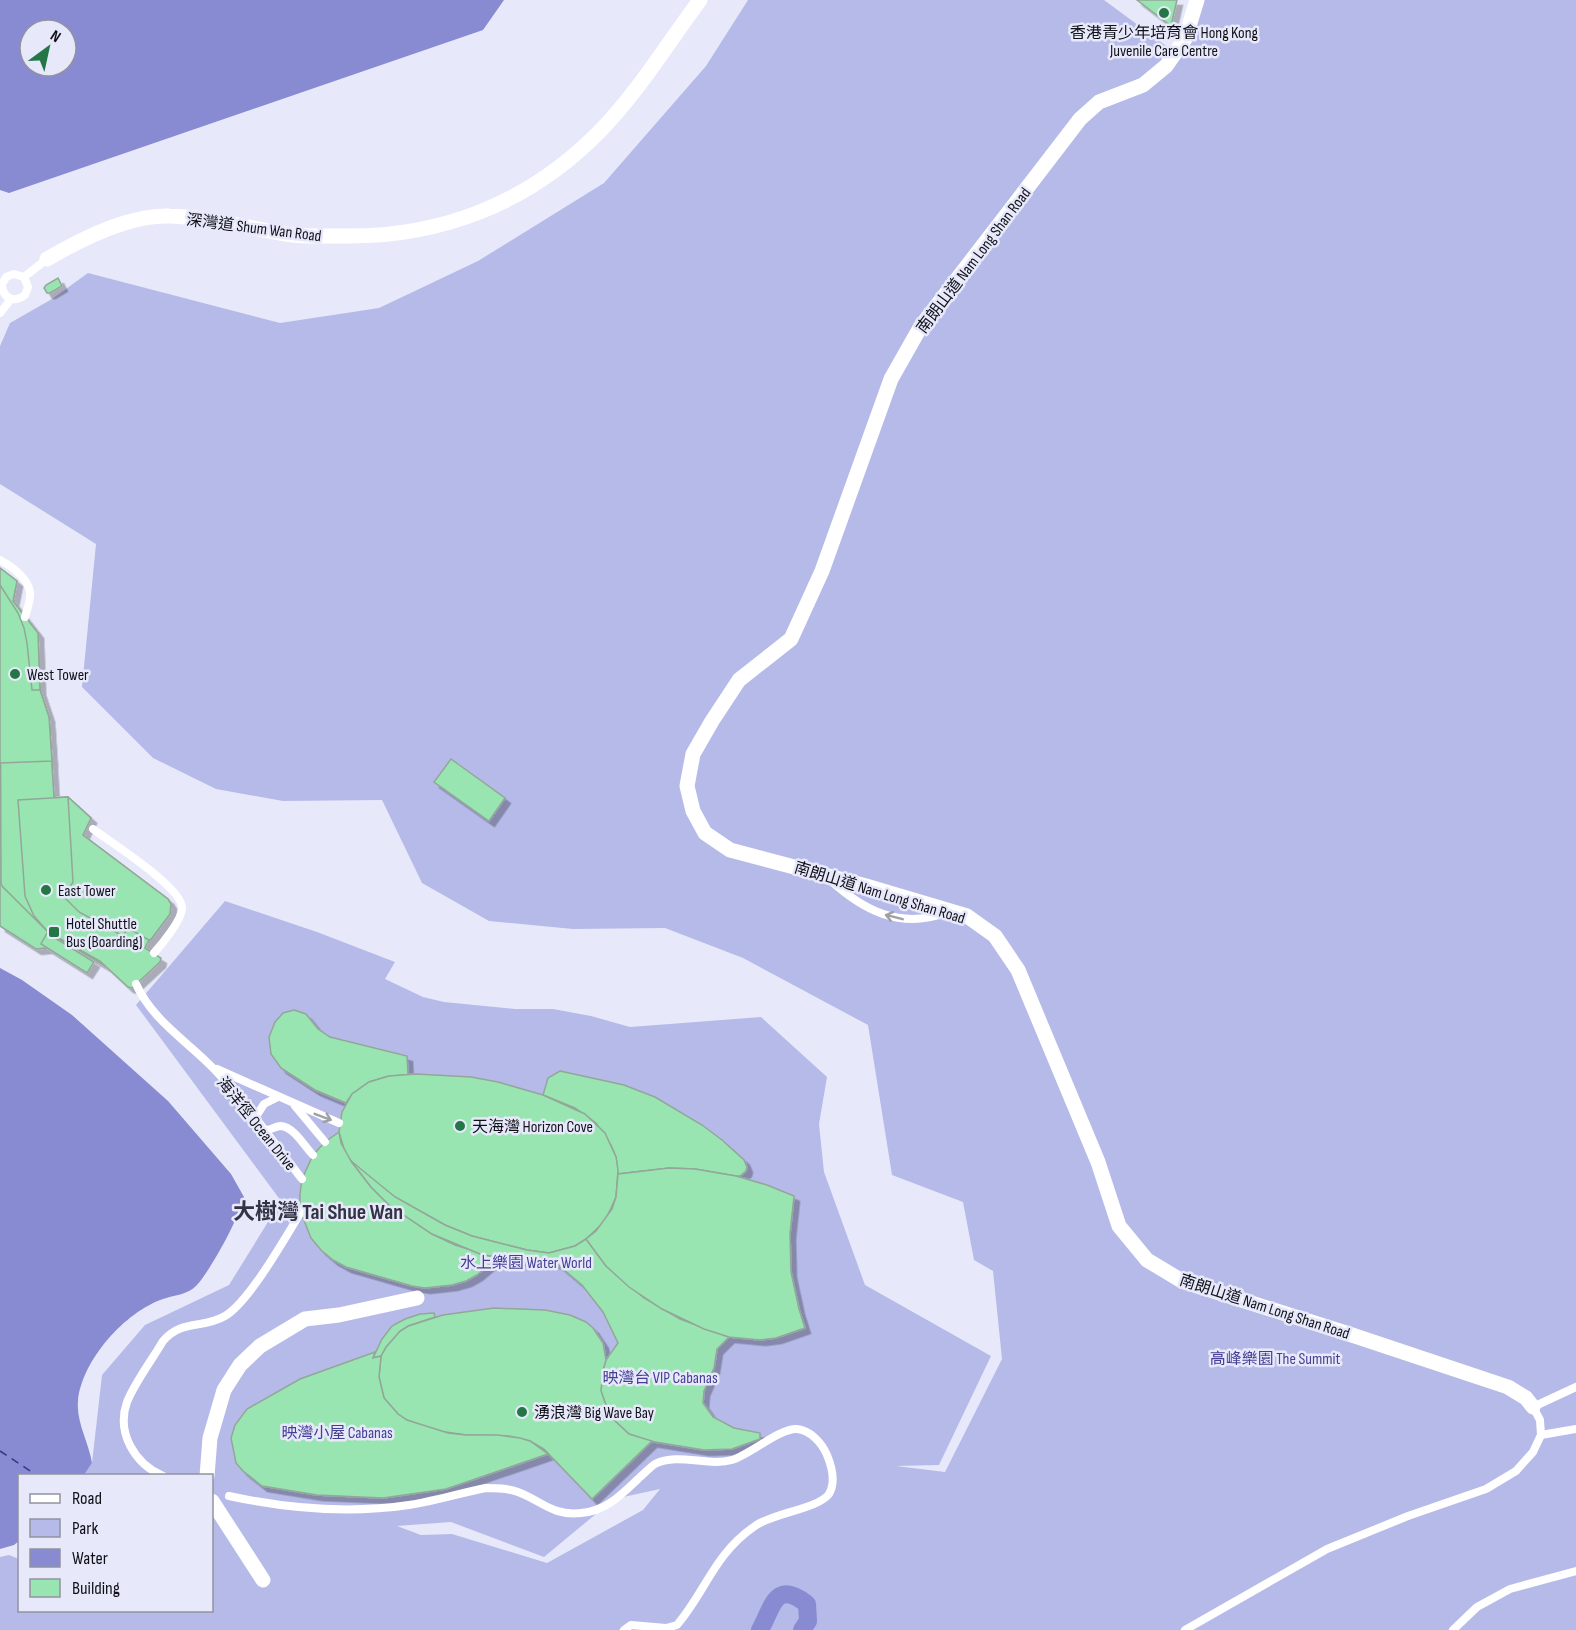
<svg xmlns="http://www.w3.org/2000/svg" width="1576" height="1630" font-family="'Sofia Sans Condensed','Noto Sans TC',sans-serif">
  <style>
    .green { fill: #b6bae8; fill-rule: evenodd }
    .water { fill: #888ad2; fill-rule: evenodd }
    .lines { fill: none; stroke-linecap: round; stroke-linejoin: round }
    .canal { stroke: #888ad2; stroke-width: 18 }
    .ferry { stroke: #3b3488; stroke-width: 1.5; stroke-dasharray: 8 6; stroke-linecap: butt }
    .building { fill: #98e5b1; stroke: #93a799; stroke-width: 1.5; filter: url(#shadow) }
    .lane { stroke: #fff; stroke-width: 8 }
    .street { stroke: #fff; stroke-width: 15 }
    .oneway { stroke: #9fa0a3 }
    .poi-dot { fill: #247647; stroke: #e7e9fb; stroke-width: 2 }
    .labels { text-anchor: middle; stroke-width: 5; stroke-linejoin: round; paint-order: stroke }
    .poi-label { font-size: 16px; fill: #101118; stroke: #e7e9fb; text-anchor: start }
    .street-label { font-size: 16px; fill: #101118; stroke: #e7e9fb }
    .park-label { font-size: 16px; fill: #453f94; stroke: #e7e9fb }
    .district-label { font-size: 22px; font-weight: bold; fill: #323344; stroke: #e7e9fb }
  </style>
  <defs>
    <filter id="shadow"><feDropShadow dx="5.5" dy="5.5" stdDeviation="0" flood-color="#0004"/></filter>
  </defs>
  <rect width="100%" height="100%" fill="#e7e9fb"/>
  <path class="green" d="M748,0H1104L1184,59L1199,0H1576V1630H0V1557L9,1555L19,1559L20,1610H212V1476L84,1475L92,1463L102,1375L145,1325L229,1285L281,1201L136,1005L225,901L317,932L395,962L385,979L423,997L444,1002L515,1009H553L591,1016L630,1027L761,1017L827,1077L819,1124L824,1172L865,1285L991,1356L939,1465L896,1466L945,1472L1002,1359L993,1271L974,1260L963,1202L892,1175L868,1025L743,958L665,928L573,929L489,921L422,883L382,800L283,801L216,789L153,758L82,687L96,544L0,484V346L10,323L52,299L88,273L280,323L379,308L478,261L604,183L706,66ZM660,1489L643,1510L547,1563L452,1534L421,1535L397,1526L451,1522L544,1557L614,1499Z"/>
  <g class="water">
    <path d="M0,0H504L483,30L9,193L0,190ZM30,30H66V66H30Z"/>
    <path d="M0,968L22,980L72,1015L168,1101L231,1174L244,1197C239,1218 211,1270 196,1286C187,1295 174,1295 163,1299C125,1312 82,1360 78,1401C76,1422 89,1443 92,1463L84,1475L20,1476L19,1541L14,1545L0,1549Z"/>
  </g>
  <g class="lines">
    <path class="canal" d="M760,1630C773,1607 775,1579 807,1604L808,1621L802,1630"/>
    <polyline class="ferry" points="0,1451 38,1476"/>
  </g>
  <g class="building">
    <polygon points="1137,0 1177,0 1171,26"/>
    <polygon points="58,278 62,286 50,293 47,293 44,288 46,285"/>
    <polygon points="0,568 17,581 13,601 38,633 40,690 49,717 54,798 68,797 91,818 83,835 168,899 171,904 170,914 152,938 133,956 112,970 88,954 57,937 46,948 36,949 0,926"/>
    <polygon points="0,568 17,581 13,601 38,633 40,690 49,717 54,798 68,797 91,818 83,835 168,899 171,904 170,914 152,938 133,956 112,970 48,932 2,886 1,883"/>
    <polygon points="0,585 18,613 24,628 27,643 32,690 40,690 49,717 52,761 0,763"/>
    <polygon points="451,759 505,798 489,821 434,782"/>
    <polygon points="68,797 73,882 64,897 79,912 123,936 128,928 149,940 145,948 161,958 160,962 132,988 128,987 100,961 48,932 34,916 25,896 18,800"/>
    <polygon points="47,933 94,962 87,973 41,944"/>
    <polygon points="294,1010 306,1014 318,1029 330,1037 407,1056 408,1075 389,1076 369,1082 352,1094 346,1103 315,1090 281,1068 271,1054 269,1037 275,1022 283,1013"/>
    <polygon points="560,1071 624,1085 655,1097 702,1125 722,1140 744,1160 747,1167 746,1171 740,1176 736,1176 695,1169 669,1168 618,1174 616,1157 611,1145 596,1123 575,1108 543,1095 548,1078"/>
    <polygon points="416,1074 471,1077 498,1082 543,1095 585,1114 605,1133 616,1157 618,1170 616,1197 605,1221 586,1239 575,1246 549,1253 527,1250 472,1236 445,1225 395,1197 373,1180 351,1161 345,1152 339,1132 342,1112 352,1094 369,1082 389,1076"/>
    <polygon points="339,1132 341,1143 351,1161 371,1187 389,1205 432,1234 455,1245 497,1258 477,1275 466,1281 452,1285 425,1288 412,1286 346,1267 333,1260 321,1250 311,1238 300,1210 300,1194 302,1179 313,1155 325,1142"/>
    <polygon points="351,1161 395,1197 445,1225 472,1236 527,1250 549,1253 575,1246 586,1239 606,1266 644,1298 680,1319 729,1337 717,1349 714,1368 704,1391 703,1403 713,1417 734,1428 760,1433 760,1439 732,1449 704,1450 649,1441 629,1434 614,1420 608,1411 601,1391 603,1370 606,1360 618,1343 603,1312 582,1285 556,1263 505,1259 480,1254 432,1234 389,1205 371,1187"/>
    <polygon points="669,1168 695,1169 736,1176 767,1185 794,1196 790,1234 791,1272 799,1309 805,1328 776,1338 760,1340 729,1337 704,1329 662,1309 629,1287 606,1266 586,1239 596,1231 612,1209 616,1197 618,1174"/>
    <polygon points="494,1308 545,1310 570,1315 586,1322 593,1328 603,1343 606,1360 603,1370 601,1391 608,1411 614,1420 629,1434 652,1441 592,1499 544,1449 530,1441 509,1436 466,1435 432,1430 407,1420 398,1414 384,1398 379,1377 381,1356 386,1347 400,1331 408,1326 443,1315"/>
    <polygon points="434,1313 435,1317 408,1326 400,1331 386,1347 381,1356 373,1358 382,1339 392,1326 405,1319 420,1314"/>
    <polygon points="375,1352 373,1358 381,1356 379,1377 384,1398 398,1414 407,1420 448,1433 466,1435 498,1435 520,1438 530,1441 548,1454 446,1489 383,1498 317,1495 262,1486 243,1471 236,1463 231,1438 235,1425 247,1409 300,1379"/>
  </g>
  <g class="lines">
    <g class="lane">
      <polyline points="24,277 47,259"/>
      <path d="M0,288L6,277L14,274L24,277L28,287L25,295C15,303 3,299 2,285"/>
      <polyline points="0,313 11,299"/>
      <path d="M0,560C11,566 28,578 30,592C31,600 27,609 25,617"/>
      <path d="M93,829C110,842 185,889 182,909C181,921 162,944 154,953"/>
      <path d="M830,880C864,911 900,929 946,913"/>
      <path d="M136,984C153,1021 186,1040 213,1068C246,1102 273,1142 302,1179"/>
      <polyline points="217,1069 339,1123"/>
      <polyline points="295,1106 325,1142"/>
      <polyline points="255,1118 264,1104 278,1097"/>
      <path d="M263,1130C271,1131 274,1126 281,1126C294,1127 305,1147 313,1155"/>
      <polyline points="1541,1435 1576,1429"/>
      <path d="M163,1476C135,1464 116,1433 127,1402C135,1382 152,1360 163,1341C182,1319 203,1329 225,1316C249,1302 285,1238 301,1212"/>
      <path d="M229,1496C289,1509 348,1514 409,1505C435,1501 460,1493 486,1488C497,1488 507,1488 518,1492C542,1501 552,1516 581,1513C606,1511 621,1495 638,1479C644,1474 649,1468 655,1464C678,1452 708,1467 732,1460C751,1454 780,1428 797,1429C810,1430 822,1443 827,1455C832,1467 836,1482 829,1494C818,1509 773,1513 755,1526C714,1554 706,1591 677,1625L666,1628L631,1625L624,1630"/>
      <polyline points="1185,1630 1327,1549 1408,1516 1486,1489 1516,1471 1533,1452 1541,1435 1540,1420 1533,1407 1576,1387"/>
      <polyline points="1453,1630 1477,1607 1510,1589 1576,1571"/>
    </g>
    <g class="street">
      <polyline points="1197,0 1185,39 1166,66 1143,85 1099,102 1080,119 921,326 891,379 822,571 791,639 739,680 712,721 693,754 687,786 693,811 705,833 730,850 866,886 967,916 995,936 1018,970 1098,1162 1119,1226 1147,1260 1182,1281 1352,1335 1508,1387 1526,1398 1533,1407"/>
      <path d="M47,259C81,239 130,214 170,216C209,217 248,228 286,234C304,237 322,236 341,236C441,238 530,203 601,130C638,92 668,43 700,0"/>
      <polyline points="207,1476 210,1438 224,1390 240,1365 260,1346 305,1319 339,1315 417,1298"/>
      <polyline points="212,1501 263,1580"/>
    </g>
  </g>
  <defs><path id="oneway-shaft" d="M-6 0H5M1.5-3L5.5 0L1.5 3" fill="none" stroke-width="1.6" stroke-linecap="round" stroke-linejoin="round" transform="scale(1.5)"/></defs>
  <g class="oneway">
    <use href="#oneway-shaft" transform="translate(894 917) rotate(-166)"/>
    <use href="#oneway-shaft" transform="translate(323 1117) rotate(21)"/>
  </g>
  <g class="poi-dot">
    <circle cx="1164" cy="13" r="6"/>
    <circle cx="15" cy="674" r="6"/>
    <circle cx="46" cy="890" r="6"/>
    <rect x="48" y="926" width="12" height="12" rx="3"/>
    <circle cx="460" cy="1126" r="6"/>
    <circle cx="522" cy="1412" r="6"/>
  </g>
  <g class="labels">
    <g class="poi-label">
      <text x="1164" y="38" text-anchor="middle">香港青少年培育會 Hong Kong<tspan x="1164" dy="18">Juvenile Care Centre</tspan></text>
      <text x="27" y="680">West Tower</text>
      <text x="58" y="896">East Tower</text>
      <text x="66" y="929">Hotel Shuttle<tspan x="66" dy="18">Bus (Boarding)</tspan></text>
      <text x="472" y="1132">天海灣 Horizon Cove</text>
      <text x="534" y="1418">湧浪灣 Big Wave Bay</text>
    </g>
    <g class="street-label">
      <text transform="translate(254 227) rotate(7)" y="6">深灣道 Shum Wan Road</text>
      <text transform="translate(973 260) rotate(-53)" y="6">南朗山道 Nam Long Shan Road</text>
      <text transform="translate(880 892) rotate(17)" y="6">南朗山道 Nam Long Shan Road</text>
      <text transform="translate(257 1123) rotate(51)" y="6">海洋徑 Ocean Drive</text>
      <text transform="translate(1265 1306) rotate(18)" y="6">南朗山道 Nam Long Shan Road</text>
    </g>
    <g class="park-label">
      <text x="526" y="1268">水上樂園 Water World</text>
      <text x="1275" y="1364">高峰樂園 The Summit</text>
      <text x="660" y="1383">映灣台 VIP Cabanas</text>
      <text x="337" y="1438">映灣小屋 Cabanas</text>
    </g>
    <g class="district-label">
      <text x="318" y="1219">大樹灣 Tai Shue Wan</text>
    </g>
  </g>
  <rect x="18" y="1474" width="195" height="138" fill="#e7e9fb" stroke="#9193a0" stroke-width="1.5"/>
  <rect x="30" y="1494" width="30" height="9" fill="#ffffff" stroke="#9193a0" stroke-width="1.5"/>
  <text x="72" y="1504" font-size="18" fill="#101118">Road</text>
  <rect x="30" y="1519" width="30" height="18" fill="#b6bae8" stroke="#9193a0" stroke-width="1.5"/>
  <text x="72" y="1534" font-size="18" fill="#101118">Park</text>
  <rect x="30" y="1549" width="30" height="18" fill="#888ad2" stroke="#9193a0" stroke-width="1.5"/>
  <text x="72" y="1564" font-size="18" fill="#101118">Water</text>
  <rect x="30" y="1579" width="30" height="18" fill="#98e5b1" stroke="#9193a0" stroke-width="1.5"/>
  <text x="72" y="1594" font-size="18" fill="#101118">Building</text>
  <g transform="translate(48 48) rotate(33)"><circle r="28" fill="#e7e9fb" stroke="#9193a0" stroke-width="1.5"/>
  <path d="M0-4.5L10 22L0 15L-10 22Z" fill="#247647"/>
  <text y="-9" font-size="16" font-weight="bold" text-anchor="middle" fill="#101118">N</text>
  </g>
</svg>
